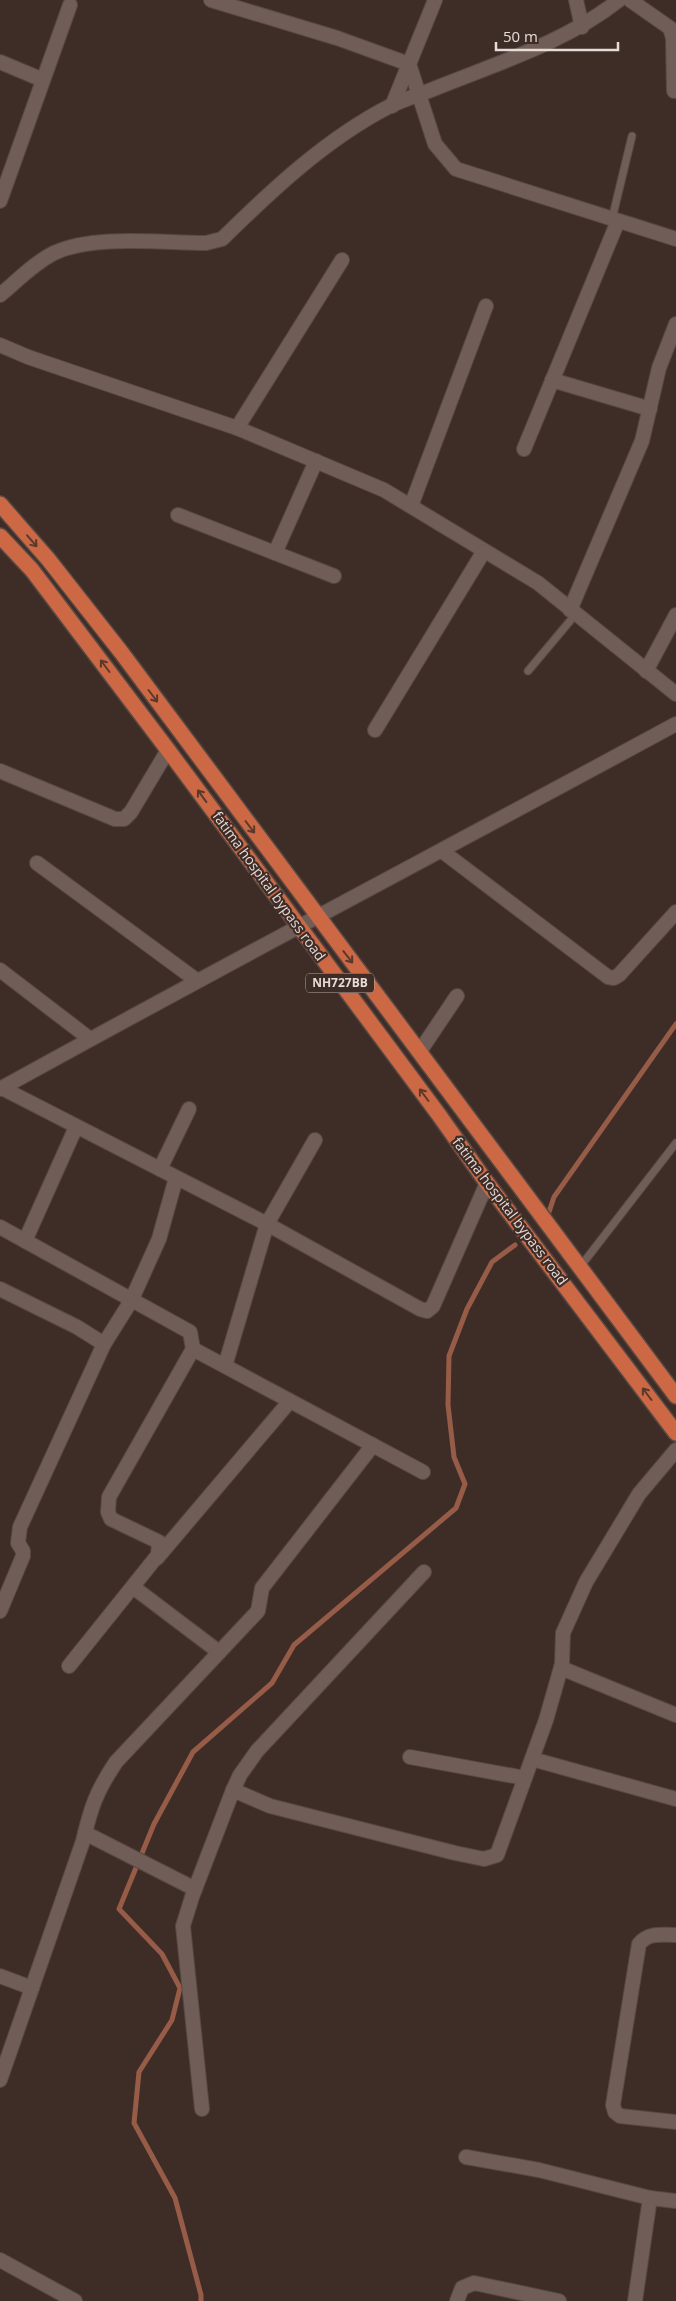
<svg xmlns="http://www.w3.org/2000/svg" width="676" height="2301" font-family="'Open Sans',sans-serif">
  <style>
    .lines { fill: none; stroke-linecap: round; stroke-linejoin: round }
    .stream { stroke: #975c47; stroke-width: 5 }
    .service-casing { stroke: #574844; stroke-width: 9 }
    .minor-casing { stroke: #574844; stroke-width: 16 }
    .trunk-casing { stroke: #574844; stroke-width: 18 }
    .service { stroke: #705d57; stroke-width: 7 }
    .minor { stroke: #705d57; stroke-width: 14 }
    .trunk { stroke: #cc6844; stroke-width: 15 }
    .oneway { stroke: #5a392d }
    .labels { text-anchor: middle; stroke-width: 4.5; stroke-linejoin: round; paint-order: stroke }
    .shield { fill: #3e2d27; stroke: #b4a7a3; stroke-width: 1 }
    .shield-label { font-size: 12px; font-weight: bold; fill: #e7dbd8 }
    .street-label { font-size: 14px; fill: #e7dbd8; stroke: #3e2d27 }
  </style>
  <rect width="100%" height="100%" fill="#3e2d27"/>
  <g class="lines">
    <g class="stream">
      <polyline points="549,1212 554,1197 676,1024"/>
      <polyline points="201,2301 201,2295 175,2198 134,2123 139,2072 172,2020 180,1988 162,1954 119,1909 154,1824 193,1752 272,1683 294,1645 456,1508 465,1484 454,1457 448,1405 449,1356 467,1309 492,1262 515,1245"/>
    </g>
    <g class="service-casing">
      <g id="service">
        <polyline points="612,219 632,136"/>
        <polyline points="528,671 575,615"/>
        <polyline points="580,1267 676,1143"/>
      </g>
    </g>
    <g class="minor-casing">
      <g id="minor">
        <polyline points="211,0 337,38 409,64 435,144 456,169 676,239"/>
        <polyline points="576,0 582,27"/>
        <polyline points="630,0 670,28 673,38 674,91"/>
        <polyline points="0,62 43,80"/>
        <polyline points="392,106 435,0"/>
        <polyline points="0,201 70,5"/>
        <path d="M0,295C17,281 34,263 54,253C94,234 161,243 206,243L222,239C273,189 326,139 390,106C405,99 421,94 436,88C498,63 566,42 619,0"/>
        <polyline points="0,345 28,357 237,428 384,490 538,583 676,694"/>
        <polyline points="552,380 650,409"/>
        <polyline points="237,428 342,260"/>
        <polyline points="524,449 618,221"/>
        <polyline points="411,506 486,306"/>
        <polyline points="178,515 334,576"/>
        <polyline points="275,553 316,461"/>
        <polyline points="570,610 642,441 659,368 676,324"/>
        <polyline points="646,671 676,615"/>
        <polyline points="375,730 484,551"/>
        <polyline points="0,771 115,819 124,819 131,812 168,750"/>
        <polyline points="442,851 608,977 614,978 619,975 676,912"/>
        <polyline points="37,863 196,980"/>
        <polyline points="0,970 90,1039"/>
        <polyline points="420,1051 457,996"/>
        <polyline points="2,1088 267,1224 225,1366"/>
        <path d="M0,1089C224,965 451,846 676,724"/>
        <polyline points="315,1140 267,1224 420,1309 427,1311 433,1306 487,1183"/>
        <polyline points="160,1169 189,1109"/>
        <polyline points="0,1227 190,1332 193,1349 109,1497 108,1512 111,1519 159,1542 158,1555 69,1666"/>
        <polyline points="25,1241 76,1127"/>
        <polyline points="0,1289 77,1327 104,1344 20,1527 18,1543 23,1551 23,1556 0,1611"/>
        <polyline points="104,1344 131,1301 159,1239 176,1178"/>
        <polyline points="193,1349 423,1472"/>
        <polyline points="157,1558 290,1401"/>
        <polyline points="133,1587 219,1652"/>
        <polyline points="561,1668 676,1715"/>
        <polyline points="410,1757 525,1778"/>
        <polyline points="532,1759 676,1799"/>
        <polyline points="233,1790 270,1806 455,1853 484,1859 497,1855 546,1720 562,1664 563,1633 586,1582 639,1494 676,1450"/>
        <polyline points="85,1833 195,1889"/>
        <path d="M676,1935C662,1935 649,1932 639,1944L613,2105L615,2112L620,2116L676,2122"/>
        <polyline points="0,1976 32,1988"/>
        <path d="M0,2080L83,1841C91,1807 96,1792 116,1762L258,1611L262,1588L373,1445"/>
        <polyline points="202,2109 183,1926 192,1897 233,1790 240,1775 257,1751 424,1572"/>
        <polyline points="466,2157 539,2170 650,2198 676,2201"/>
        <polyline points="0,2260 75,2301"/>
        <polyline points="457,2301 462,2288 474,2283 559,2301"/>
        <polyline points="635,2301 650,2198"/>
      </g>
    </g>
    <g class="trunk-casing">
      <g id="trunk">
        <polyline points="0,504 48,559 121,652 676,1396"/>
        <polyline points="0,536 32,570 168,750 439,1115 487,1183 676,1433"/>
      </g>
    </g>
    <use href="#service" class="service"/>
    <use href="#minor" class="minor"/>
    <use href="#trunk" class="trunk"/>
  </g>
  <defs><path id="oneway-shaft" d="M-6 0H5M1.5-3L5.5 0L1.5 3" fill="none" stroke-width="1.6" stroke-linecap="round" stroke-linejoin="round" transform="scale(1.25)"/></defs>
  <g class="oneway">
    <use href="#oneway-shaft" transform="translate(32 541) rotate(49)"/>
    <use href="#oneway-shaft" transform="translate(105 666) rotate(-127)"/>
    <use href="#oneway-shaft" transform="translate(153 696) rotate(53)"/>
    <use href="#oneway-shaft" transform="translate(202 796) rotate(-126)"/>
    <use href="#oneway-shaft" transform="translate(250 827) rotate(53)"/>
    <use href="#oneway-shaft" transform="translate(348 957) rotate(52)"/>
    <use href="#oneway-shaft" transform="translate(424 1095) rotate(-127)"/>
    <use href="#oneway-shaft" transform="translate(647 1394) rotate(-127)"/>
  </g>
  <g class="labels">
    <rect class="shield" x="306" y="973.5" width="68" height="19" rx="4"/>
    <g class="shield-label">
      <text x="340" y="987">NH727BB</text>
    </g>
    <g class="street-label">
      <text transform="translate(269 886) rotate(54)" y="5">fatima hospital bypass road</text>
      <text transform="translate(510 1211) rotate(53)" y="5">fatima hospital bypass road</text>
    </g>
  </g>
  <path d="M496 42v8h122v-8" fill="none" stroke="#e7dbd8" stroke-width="2.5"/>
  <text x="503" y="42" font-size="15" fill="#e7dbd8" stroke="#3e2d27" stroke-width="4" paint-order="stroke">50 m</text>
</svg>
